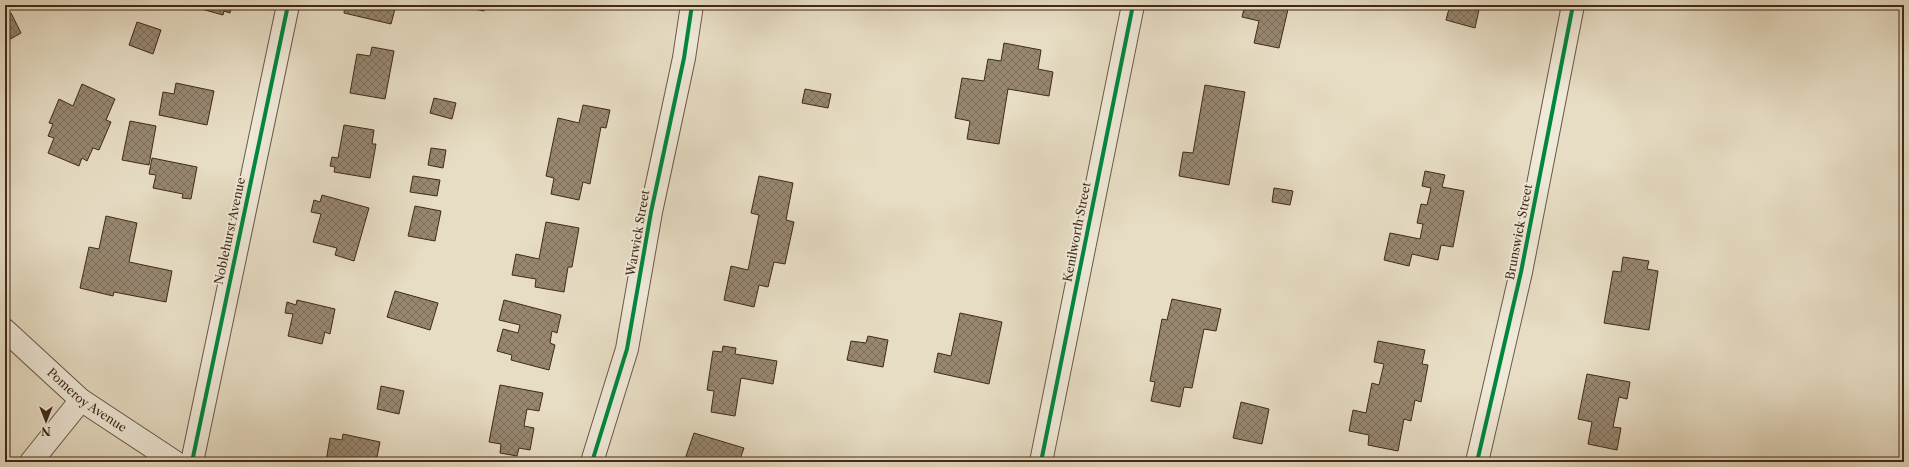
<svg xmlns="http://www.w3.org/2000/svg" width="1909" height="467" font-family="'Libre Caslon Text',serif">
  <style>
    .building { fill: url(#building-cross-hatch); stroke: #412918 }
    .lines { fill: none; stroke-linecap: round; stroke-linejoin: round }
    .minor-casing { stroke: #6a5643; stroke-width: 24 }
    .minor { stroke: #efe9d9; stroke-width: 22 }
    .cycleway-casing { stroke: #efe9d9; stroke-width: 6 }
    .cycleway { stroke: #00873e; stroke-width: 4 }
    .labels { text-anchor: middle; stroke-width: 4; stroke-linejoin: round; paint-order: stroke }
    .street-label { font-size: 12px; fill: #412918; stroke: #efe9d9 }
  </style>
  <defs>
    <pattern id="building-cross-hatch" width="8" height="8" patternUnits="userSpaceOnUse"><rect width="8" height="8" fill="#978771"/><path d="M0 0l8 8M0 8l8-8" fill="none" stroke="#7d6e5c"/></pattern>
  </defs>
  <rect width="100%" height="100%" fill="#e7ddc4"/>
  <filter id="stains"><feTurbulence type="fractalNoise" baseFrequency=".005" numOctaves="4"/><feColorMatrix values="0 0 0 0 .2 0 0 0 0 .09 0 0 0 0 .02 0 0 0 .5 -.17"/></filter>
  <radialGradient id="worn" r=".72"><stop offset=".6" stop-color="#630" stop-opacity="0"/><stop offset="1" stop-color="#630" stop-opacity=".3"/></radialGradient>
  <g class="building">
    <polygon points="187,5 232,5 230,13 224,11 223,15"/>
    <polygon points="345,5 396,5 391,24 344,13"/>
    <polygon points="454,5 485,5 484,11"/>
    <polygon points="1245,5 1289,5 1279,48 1254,43 1259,21 1242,17"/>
    <polygon points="1450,5 1480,5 1475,28 1446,20"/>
    <polygon points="11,13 21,33 5,42 5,16"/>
    <polygon points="137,22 161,30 153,54 129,45"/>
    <polygon points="1004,43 1041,50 1038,69 1053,72 1049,96 1008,89 999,144 967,139 970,121 955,118 962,78 984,81 988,59 1001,61"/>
    <polygon points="372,47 394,51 385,99 350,93 357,54 370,56"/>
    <polygon points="176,83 214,91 207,125 159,115 163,92 174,94"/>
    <polygon points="82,84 115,99 106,120 111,122 99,150 93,148 87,161 82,158 79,166 48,153 54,138 48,136 53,124 49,123 59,99 73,106"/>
    <polygon points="1205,85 1245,92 1229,185 1179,176 1183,152 1193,153"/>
    <polygon points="805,89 831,94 828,108 802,103"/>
    <polygon points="434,98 456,103 452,119 430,113"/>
    <polygon points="583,105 610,110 606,128 601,127 590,184 583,182 579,200 551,194 554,178 546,176 558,118 579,123"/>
    <polygon points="130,121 156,126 149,165 122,160"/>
    <polygon points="344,125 374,130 372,144 376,144 370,178 334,172 335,167 330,166 332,157 338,158"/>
    <polygon points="431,148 446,150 443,168 428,165"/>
    <polygon points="152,158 197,167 191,199 182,198 183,194 153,188 156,175 149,174"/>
    <polygon points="1425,171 1445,175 1442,187 1464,191 1453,247 1441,245 1438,260 1412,254 1409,266 1384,260 1390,233 1420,239 1423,224 1417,223 1421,204 1427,205 1431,188 1422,186"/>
    <polygon points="413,176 440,180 437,196 410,192"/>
    <polygon points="759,176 793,183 786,220 794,222 785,264 774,262 768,287 759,285 754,307 724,300 731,266 748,270 759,215 751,213"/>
    <polygon points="1274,188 1293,191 1290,205 1272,202"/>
    <polygon points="322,195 369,208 354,261 335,255 337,248 313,242 321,214 311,212 314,200 320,202"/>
    <polygon points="415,206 441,211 435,241 408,236"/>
    <polygon points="106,216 137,223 129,262 172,271 166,302 114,292 113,296 80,288 89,247 99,249"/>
    <polygon points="546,222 579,228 572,267 568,267 564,292 535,287 536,279 512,275 516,254 539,259"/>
    <polygon points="1623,257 1649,261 1647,269 1658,271 1649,330 1604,323 1613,271 1621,272"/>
    <polygon points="395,291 438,303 430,330 387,317"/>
    <polygon points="1172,299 1221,309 1216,331 1204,329 1192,388 1184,387 1180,407 1151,401 1155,382 1150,381 1162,319 1167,320"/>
    <polygon points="297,300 335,309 330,334 325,332 322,344 288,336 293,314 285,313 287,302 296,305"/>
    <polygon points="504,300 561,315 557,333 552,331 550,343 555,345 549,370 511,360 512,355 497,351 503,329 518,333 520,325 499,320"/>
    <polygon points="960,313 1002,322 989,384 934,372 938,353 951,356"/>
    <polygon points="868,336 888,340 883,367 847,360 851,341 866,343"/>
    <polygon points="1378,341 1425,350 1422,364 1428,365 1421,402 1415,400 1411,421 1404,419 1398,451 1368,445 1369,435 1349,431 1353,410 1366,413 1372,383 1379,385 1384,364 1374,362"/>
    <polygon points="723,346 736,348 735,354 777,361 773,384 741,378 735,416 711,412 714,391 707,390 713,351 722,352"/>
    <polygon points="1587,374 1630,382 1627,399 1619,397 1613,427 1621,428 1617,450 1588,444 1592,422 1578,419"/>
    <polygon points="500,385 543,393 539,411 527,409 524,426 534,428 530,450 519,448 517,456 500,453 501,444 489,442"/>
    <polygon points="381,386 404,391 399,414 377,409"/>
    <polygon points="1241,402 1269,409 1262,444 1233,438"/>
    <polygon points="694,433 744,448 739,462 684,462"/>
    <polygon points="343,434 380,442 376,462 326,461 330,438 342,440"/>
  </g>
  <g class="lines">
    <g class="minor-casing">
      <g id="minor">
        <path id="s1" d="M5,330L81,400L175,462"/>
        <polyline points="31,462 81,400"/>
        <polyline points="192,462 288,5"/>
        <polyline points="592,462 627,349 651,212 684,58 692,5"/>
        <polyline points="1041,462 1133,5"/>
        <polyline points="1477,462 1521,272 1573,5"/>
      </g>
    </g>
    <use href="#minor" class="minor"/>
    <g class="cycleway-casing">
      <g id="cycleway">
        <polyline points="192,462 288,5"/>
        <polyline points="592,462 627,349 651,212 684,58 692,5"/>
        <polyline points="1041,462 1133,5"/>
        <polyline points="1477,462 1521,272 1573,5"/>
      </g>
    </g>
    <use href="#cycleway" class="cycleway"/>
  </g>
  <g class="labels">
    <g class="street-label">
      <text transform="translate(230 231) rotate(-78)" y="4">Noblehurst Avenue</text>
      <text transform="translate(1077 232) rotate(-79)" y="4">Kenilworth Street</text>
      <text transform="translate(1519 232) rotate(-79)" y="4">Brunswick Street</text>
      <text transform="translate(638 233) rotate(-80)" y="4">Warwick Street</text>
      <text dy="4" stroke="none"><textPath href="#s1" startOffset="108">Pomeroy Avenue</textPath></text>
    </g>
  </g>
  <rect width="1909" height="467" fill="none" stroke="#e7ddc4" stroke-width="20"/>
  <rect x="6" y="6" width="1897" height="455" fill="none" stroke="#412918" stroke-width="2"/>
  <rect x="10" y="10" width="1889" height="447" fill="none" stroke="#412918"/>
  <g transform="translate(46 421) rotate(180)" stroke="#efe9d9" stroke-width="3" paint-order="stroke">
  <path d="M0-3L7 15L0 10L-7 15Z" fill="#412918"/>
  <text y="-6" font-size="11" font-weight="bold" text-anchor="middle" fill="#412918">N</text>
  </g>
  <rect width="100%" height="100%" filter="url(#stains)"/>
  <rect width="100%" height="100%" fill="url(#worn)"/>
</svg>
